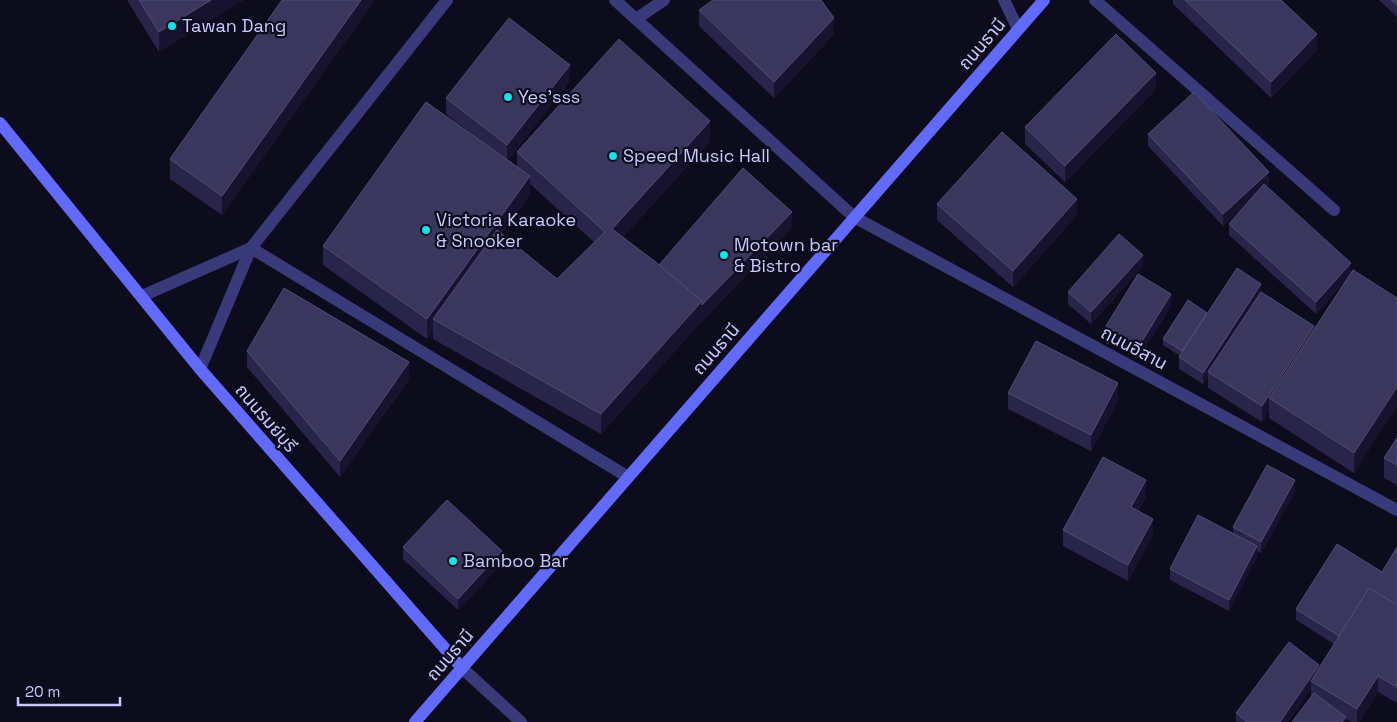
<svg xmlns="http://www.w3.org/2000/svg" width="1397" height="722" font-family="'Space Grotesk','Noto Sans Thai',sans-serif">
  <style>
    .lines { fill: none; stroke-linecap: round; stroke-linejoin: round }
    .lane { stroke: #383a7a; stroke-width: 12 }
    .street { stroke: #383a7a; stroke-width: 12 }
    .secondary { stroke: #626afb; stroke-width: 12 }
    .wall { fill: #29244a; fill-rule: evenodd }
    .shaded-wall { fill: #17132f }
    .building { fill: #3a365d; stroke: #514d76 }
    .poi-dot { fill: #06e6eb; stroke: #0d0c1c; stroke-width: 2 }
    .labels { text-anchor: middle; stroke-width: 4.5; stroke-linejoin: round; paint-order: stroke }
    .poi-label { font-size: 18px; fill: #cac8fe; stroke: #0d0c1c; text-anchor: start }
    .street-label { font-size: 18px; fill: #cac8fe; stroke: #0d0c1c }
  </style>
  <rect width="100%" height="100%" fill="#0d0c1c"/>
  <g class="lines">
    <g class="lane">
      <polyline points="615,0 854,217"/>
      <polyline points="636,19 664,0"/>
      <polyline points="142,296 251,248 447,0"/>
      <polyline points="200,369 251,248 628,477"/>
    </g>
    <g class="street">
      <polyline points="1004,0 1018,29"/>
      <polyline points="1095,0 1334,210"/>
      <polyline points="854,217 1397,510"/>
      <polyline points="462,668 521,722"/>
    </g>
    <g class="secondary">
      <polyline points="0,123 200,369 462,668"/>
      <polyline points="415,722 1044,0"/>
    </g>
  </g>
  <g class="wall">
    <polygon points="127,0 243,0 159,52"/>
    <polygon points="282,0 375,0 222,215 170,179 170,159"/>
    <polygon points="1173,0 1281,0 1317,50 1271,98 1173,4"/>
    <polygon points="1379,0 1397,0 1397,17"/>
    <polygon points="699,10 834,34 774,98 699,26"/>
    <path d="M570,81L508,160L517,166V152L710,141L623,237L659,265L792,228L702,321L601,434L433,339V331L427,339L323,265V246L479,140L446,114V98ZM530,184L594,242L557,279L502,234L530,195Z"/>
    <polygon points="1156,89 1065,182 1025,144 1025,127"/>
    <polygon points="1148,134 1269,184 1266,186 1351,272 1397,298 1354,473 1269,418 1269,411 1262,422 1208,388 1208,377 1203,384 1179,369 1179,357 1180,356 1163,345 1163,339 1207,314 1261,292 1314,330 1346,280 1316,314 1229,235 1229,224 1244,206 1223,226 1148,146"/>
    <polygon points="937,204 1077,215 1013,287 937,220"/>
    <polygon points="1143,266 1091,324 1068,304 1068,292"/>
    <polygon points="1171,306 1139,357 1106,337 1106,326"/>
    <polygon points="247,351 409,379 340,477 247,367"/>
    <polygon points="1008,393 1118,400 1091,451 1008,409"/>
    <polygon points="1397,438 1397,485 1384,478 1384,458"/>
    <polygon points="1295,492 1261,553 1257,551 1257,557 1229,611 1170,580 1170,569 1233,533 1233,527"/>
    <polygon points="1146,496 1138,511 1153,535 1128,581 1063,546 1063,530"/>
    <polygon points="403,547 502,563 458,610 403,559"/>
    <polygon points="1397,547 1397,703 1378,692 1359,722 1352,722 1346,719 1346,722 1311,697 1311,689 1288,722 1236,722 1236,713 1319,668 1334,644 1296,620 1296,609 1382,572"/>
  </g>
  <g class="shaded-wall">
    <polygon points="211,0 243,0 159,52 159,32"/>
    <polygon points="361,0 375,0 222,215 222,196"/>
    <polygon points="834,18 834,34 774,98 774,82"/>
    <polygon points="1317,34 1317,50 1271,98 1271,82"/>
    <polygon points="570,65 570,81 507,161 507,145"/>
    <polygon points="1156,73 1156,89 1065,182 1065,166"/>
    <polygon points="710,121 710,141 612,249 612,229"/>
    <polygon points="1269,172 1269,184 1223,226 1223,214"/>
    <polygon points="530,176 530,195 439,323 433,319 433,331 427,339 427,319"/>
    <polygon points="1077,199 1077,215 1013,287 1013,271"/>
    <polygon points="792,212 792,228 702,321 601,434 601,414 702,301"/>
    <polygon points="1143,255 1143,266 1091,324 1091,312"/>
    <polygon points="1351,263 1351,274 1316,314 1316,302"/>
    <polygon points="1261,284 1261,295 1208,372 1208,377 1203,384 1203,373"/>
    <polygon points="1171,294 1171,306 1139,357 1139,346"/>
    <polygon points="1314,326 1314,342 1269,398 1269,411 1262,422 1262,406"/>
    <polygon points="409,362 409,379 340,477 340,461"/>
    <polygon points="1118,383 1118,400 1091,451 1091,435"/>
    <polygon points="1397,387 1397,407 1354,473 1354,453"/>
    <polygon points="1146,480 1146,496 1131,523 1131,507"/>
    <polygon points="1295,480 1295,492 1261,553 1261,542"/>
    <polygon points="1153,519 1153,535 1128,581 1128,565"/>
    <polygon points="1257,546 1257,557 1229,611 1229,600"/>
    <polygon points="502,551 502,563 458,610 458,599"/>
    <polygon points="1319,665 1319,677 1311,681 1311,689 1288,722 1280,722"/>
    <polygon points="1378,676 1378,692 1359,722 1357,722 1357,709"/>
    <polygon points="1346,717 1346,722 1342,722"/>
  </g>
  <g class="building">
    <polygon points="139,0 211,0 159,32"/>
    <polygon points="282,0 361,0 222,196 170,159"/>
    <polygon points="713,0 821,0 834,18 774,82 699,10"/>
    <polygon points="1185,0 1281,0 1317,34 1271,82"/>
    <polygon points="1391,0 1397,0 1397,5"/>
    <polygon points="509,18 570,65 507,145 446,98"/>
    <polygon points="1116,34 1156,73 1065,166 1025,127"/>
    <polygon points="619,39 710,121 612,229 657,263 702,301 601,414 433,319 497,230 557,279 605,232 517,152"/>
    <polygon points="1194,92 1269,172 1223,214 1148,134"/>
    <polygon points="426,102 530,176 427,319 323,246"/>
    <polygon points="1002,132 1077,199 1013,271 937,204"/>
    <polygon points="743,168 792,212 702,305 702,301 659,265"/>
    <polygon points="1264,184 1351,263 1316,302 1229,224"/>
    <polygon points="1119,234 1143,255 1091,312 1068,292"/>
    <polygon points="1237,268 1261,284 1203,373 1179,357"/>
    <polygon points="1353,270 1397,298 1397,387 1354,453 1269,398"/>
    <polygon points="1138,274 1171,294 1139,346 1106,326"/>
    <polygon points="284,288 409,362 340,461 247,351"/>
    <polygon points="1261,292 1314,326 1262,406 1208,372"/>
    <polygon points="1188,300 1207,313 1182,351 1163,339"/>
    <polygon points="1036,341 1118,383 1091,435 1008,393"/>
    <polygon points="1397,438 1397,465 1384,458"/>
    <polygon points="1103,457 1146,480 1131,507 1153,519 1128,565 1063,530"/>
    <polygon points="1267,465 1295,480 1261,542 1233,527"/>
    <polygon points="447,500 502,551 458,599 403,547"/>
    <polygon points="1198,515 1257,546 1229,600 1170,569"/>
    <polygon points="1337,544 1382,572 1397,547 1397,605 1369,588 1339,636 1296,609"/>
    <polygon points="1369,588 1397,605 1397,687 1378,676 1357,709 1311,681"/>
    <polygon points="1289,642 1319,665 1280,722 1247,722 1236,713"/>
    <polygon points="1314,693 1346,717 1342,722 1292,722"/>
  </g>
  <g class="poi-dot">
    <circle cx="172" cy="26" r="5"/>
    <circle cx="508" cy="97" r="5"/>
    <circle cx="613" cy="156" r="5"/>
    <circle cx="426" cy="230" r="5"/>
    <circle cx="724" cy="255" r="5"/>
    <circle cx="453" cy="561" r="5"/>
  </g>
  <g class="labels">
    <g class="poi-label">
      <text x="182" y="32">Tawan Dang</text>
      <text x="518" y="103">Yes'sss</text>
      <text x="623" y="162">Speed Music Hall</text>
      <text x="436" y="226">Victoria Karaoke<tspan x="436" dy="21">&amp; Snooker</tspan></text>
      <text x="734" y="251">Motown bar<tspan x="734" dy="21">&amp; Bistro</tspan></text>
      <text x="463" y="567">Bamboo Bar</text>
    </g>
    <g class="street-label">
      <text transform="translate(982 44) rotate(-49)" y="6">ถนนธานี</text>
      <text transform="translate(1134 348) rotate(28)" y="6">ถนนอีสาน</text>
      <text transform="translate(716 349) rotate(-49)" y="6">ถนนธานี</text>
      <text transform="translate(266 418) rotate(49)" y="6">ถนนรมย์บุรี</text>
      <text transform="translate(450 655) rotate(-49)" y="6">ถนนธานี</text>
    </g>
  </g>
  <path d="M18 697v8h102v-8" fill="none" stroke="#cac8fe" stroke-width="2.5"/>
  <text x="25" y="697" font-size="15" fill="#cac8fe" stroke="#0d0c1c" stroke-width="4" paint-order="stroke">20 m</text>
</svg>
